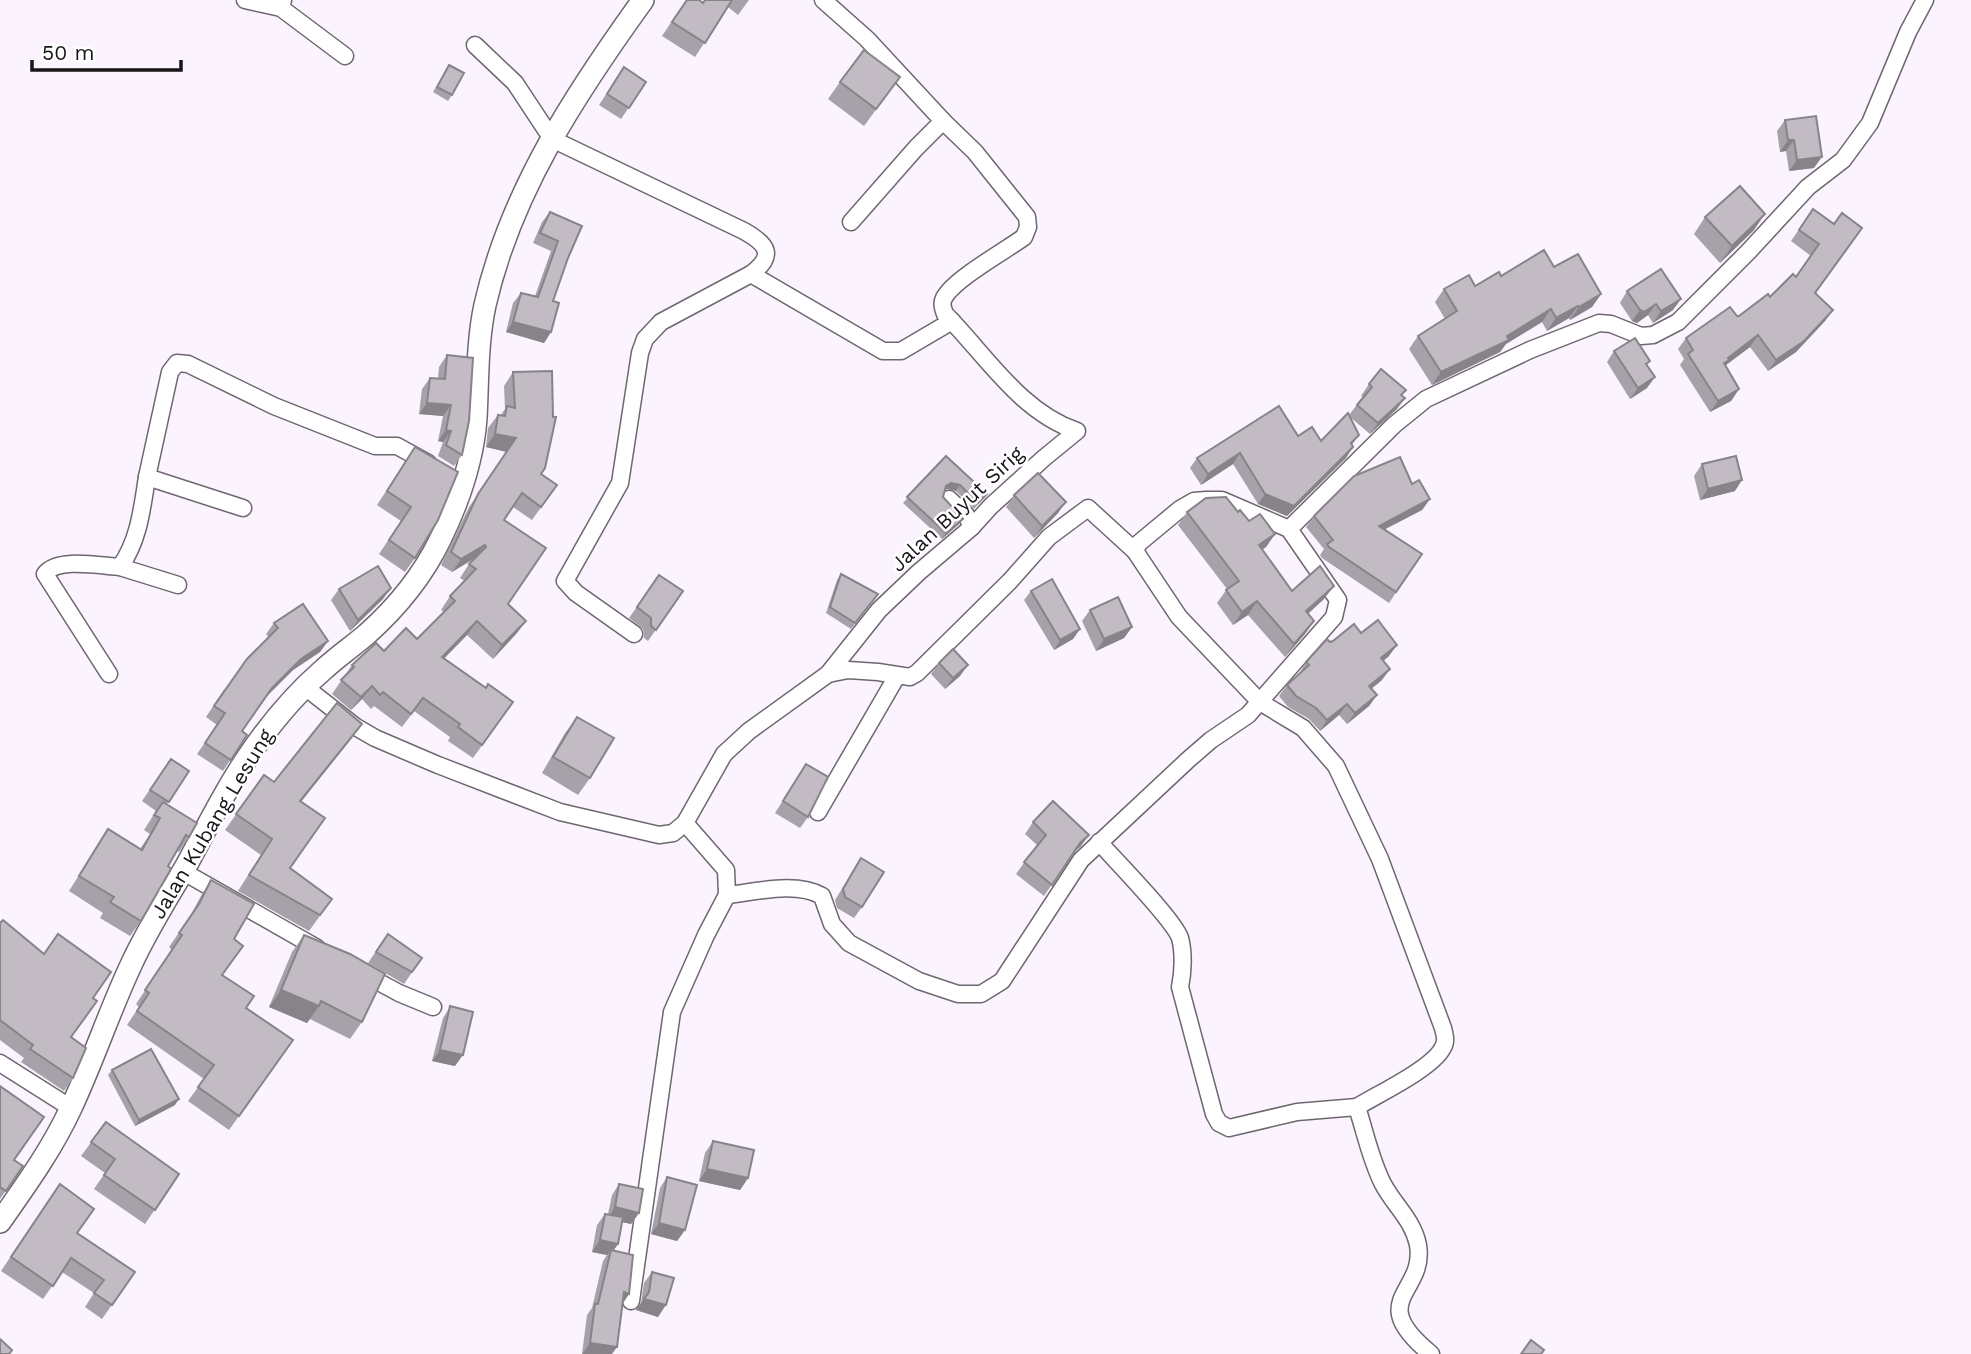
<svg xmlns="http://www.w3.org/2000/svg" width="1971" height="1354" font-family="'Work Sans',sans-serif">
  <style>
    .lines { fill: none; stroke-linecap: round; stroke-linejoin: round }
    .minor-casing { stroke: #6e6770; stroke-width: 19 }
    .tertiary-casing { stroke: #6e6770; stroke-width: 24 }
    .minor { stroke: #fff; stroke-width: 16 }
    .tertiary { stroke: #fff; stroke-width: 21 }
    .wall { fill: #a7a1a9 }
    .shaded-wall { fill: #888389 }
    .building { fill: #c2bbc4; stroke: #888389; stroke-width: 2 }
    .labels { text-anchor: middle; stroke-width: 5; stroke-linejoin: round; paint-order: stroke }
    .street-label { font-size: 21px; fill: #181518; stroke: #fff }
  </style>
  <rect width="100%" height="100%" fill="#fbf3fd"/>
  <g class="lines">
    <g class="minor-casing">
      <g id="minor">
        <polyline points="245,0 281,8 283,0"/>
        <polyline points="823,0 867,39 943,121 916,148 851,222"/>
        <polyline points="281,8 345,56"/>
        <path d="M475,45L515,83L552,139L744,231C767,244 776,255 751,274L661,322L645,339L640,353L620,483L565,581L576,593L634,634"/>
        <polyline points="751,274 883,351 901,351 952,321"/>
        <polyline points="949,499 966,515 972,527"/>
        <polyline points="243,508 147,477 170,372 177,363 188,364 274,406 375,446 397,446 428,463"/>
        <path d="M1135,551L1179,617L1260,702L1303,728L1336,766L1380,859L1443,1028C1445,1036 1447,1042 1442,1049C1431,1069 1378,1094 1357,1107C1365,1132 1371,1161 1383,1184C1394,1205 1413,1220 1418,1245C1426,1294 1364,1299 1431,1354"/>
        <polyline points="120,567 178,585"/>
        <path d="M109,674L45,574C57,557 101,566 120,567C139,540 142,509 147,477"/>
        <path d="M828,674L879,610L919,572L972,527L991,506L1044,458L1077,431C1020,412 985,354 945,314C943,308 941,304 944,298C954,279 1005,251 1024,237L1028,227L1027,217L975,152L943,121"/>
        <polyline points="305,687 356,727 375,738 438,765 560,812 659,835 673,833 685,823 724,754 749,731 828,674 848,670 878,672 910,677 917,673 1010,581 1049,537 1088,508 1135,551 1139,543 1180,509 1194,501 1206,500 1222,500 1289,529"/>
        <polyline points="818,812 897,676"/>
        <path d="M1099,842C1116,861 1174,920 1180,938C1184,953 1183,973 1180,987L1214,1114L1219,1123L1229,1128L1297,1112L1357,1107"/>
        <polyline points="182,871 317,948"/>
        <path d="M727,895C756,892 796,881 822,896L832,924L849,943L919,981L958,994H981L1002,981L1081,860L1189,759L1211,740L1248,715L1334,617L1338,600L1289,529L1394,425L1426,399L1530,350L1599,323L1611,324L1641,336L1653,335L1678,322L1749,251L1808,187L1843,160L1870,123L1908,32L1925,0"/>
        <polyline points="364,974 399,993 433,1007"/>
        <polyline points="0,1063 71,1108"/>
        <polyline points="631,1301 672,1012 706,935 727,895 726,870 685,823"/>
      </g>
    </g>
    <g class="tertiary-casing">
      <path id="tertiary" d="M0,1222C26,1185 52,1149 71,1108C93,1061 109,1012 131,965C147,930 167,899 186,866C205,831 223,794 245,761C267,728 293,696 323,670C337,657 353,646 367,634C396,608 423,575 440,540C459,501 473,461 476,418C478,381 477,342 485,305C511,191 576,93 643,0"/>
    </g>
    <use href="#minor" class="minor"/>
    <use href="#tertiary" class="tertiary"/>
  </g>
  <g class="wall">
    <polygon points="686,0 703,3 705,0 749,0 738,15 728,7 695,57 662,36"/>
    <polygon points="449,65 452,95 448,101 433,92"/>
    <polygon points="624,67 646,82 621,119 599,105"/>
    <polygon points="900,77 864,126 828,99 840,82"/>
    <polygon points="1785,120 1814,168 1789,171 1786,151 1780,152 1777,131"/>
    <polygon points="1813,209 1834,224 1816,293 1825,321 1796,352 1768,371 1750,347 1726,365 1725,366 1739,389 1731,401 1710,412 1680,365 1684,359 1678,349 1686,338 1739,316 1770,297 1796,277 1811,256 1791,241"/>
    <polygon points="550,212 568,258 553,301 551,332 544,343 506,332 513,303 521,293 535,296 551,251 533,243 542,222"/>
    <polygon points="1705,217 1754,230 1720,263 1694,234"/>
    <polygon points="1554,267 1601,294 1592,307 1570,320 1569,318 1547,331 1542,322 1506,344 1500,352 1432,385 1409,349 1418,336 1445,319 1435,302 1444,289 1475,286 1501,276"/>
    <polygon points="1627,291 1673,310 1653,323 1648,315 1637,323 1632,321 1620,303"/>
    <polygon points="1614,351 1647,365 1647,388 1630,399 1607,362"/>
    <polygon points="447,355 462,455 454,466 438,456 443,442 438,441 443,416 419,414 422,389 430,378 438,378 439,367"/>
    <polygon points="513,372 541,474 557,485 532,520 513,507 504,520 508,604 526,621 516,634 493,659 467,635 444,658 486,688 513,702 473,758 448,741 450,737 414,711 402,727 374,706 371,709 362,699 351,710 332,694 352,665 384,651 417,639 444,612 441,610 450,596 465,581 460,578 469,564 475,558 452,572 441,565 469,507 507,452 486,447 488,428 498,415 500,416 505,409 504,386"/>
    <polygon points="1369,384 1402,395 1397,409 1370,434 1350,417 1359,435 1352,445 1346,458 1287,516 1258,504 1233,464 1201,485 1190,468 1197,458 1298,436 1321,441 1349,415 1363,397 1361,396"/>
    <polygon points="415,447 415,558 405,572 379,554 401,521 377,505"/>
    <polygon points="946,456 983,499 974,509 956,491 947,489 945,490 943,497 963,519 959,524 942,539 903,503"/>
    <polygon points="1702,464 1735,491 1700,500 1694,476"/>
    <polygon points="1412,484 1430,499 1422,510 1385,529 1422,554 1389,603 1322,558 1320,555 1324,549 1306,527 1314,516"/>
    <polygon points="1014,495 1058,513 1034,538 1006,507"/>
    <polygon points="1187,512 1238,512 1249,521 1275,534 1266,547 1262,550 1292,591 1324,599 1308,614 1314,621 1305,634 1285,657 1248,615 1233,625 1217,603 1227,589 1178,525"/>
    <polygon points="841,574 878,594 851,629 826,613 837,580"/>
    <polygon points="659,575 683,591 648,641 644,638 643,629 629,618"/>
    <polygon points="339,589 383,599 350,631 331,600"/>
    <polygon points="1031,591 1080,629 1073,639 1054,650 1024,600"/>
    <polygon points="1090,610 1132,627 1124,638 1096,651 1082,621"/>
    <polygon points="274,623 328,641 320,652 293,670 264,699 242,731 247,735 223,771 197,754 217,725 206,717 223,691 269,638 266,634"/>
    <polygon points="1361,633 1389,656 1383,661 1382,680 1371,689 1377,695 1369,706 1347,724 1339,715 1320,731 1309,719 1288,707 1279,696 1287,685 1299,674 1306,662 1330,642"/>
    <polygon points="939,663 960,676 945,689 931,674"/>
    <polygon points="577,717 590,778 578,795 542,773 565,733"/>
    <polygon points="362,724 351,739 301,802 290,868 332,899 309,931 238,891 261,855 225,830 264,775 274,782"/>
    <polygon points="171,759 189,771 167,804 189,837 179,852 177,851 168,866 141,921 130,936 100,918 103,913 69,891 108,829 140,849 150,834 144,830 156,811 142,801"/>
    <polygon points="806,764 808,817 800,828 775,813"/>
    <polygon points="1033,822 1081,846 1073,853 1044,896 1016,874 1037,845 1025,834"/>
    <polygon points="861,858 862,907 854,918 837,908 835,900"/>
    <polygon points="211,880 234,939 222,976 246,1008 293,1040 229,1130 188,1101 204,1079 127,1025 139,1007 136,1004 172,950 169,947 189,918 202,894"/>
    <polygon points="0,923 93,998 71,1037 73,1078 64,1091 21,1062 24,1058 0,1040"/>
    <polygon points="388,934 422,958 404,984 368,963"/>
    <polygon points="304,935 362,1022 350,1039 310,1019 307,1023 269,1007 292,952"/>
    <polygon points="450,1007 455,1066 432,1061 443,1018"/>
    <polygon points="112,1070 175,1105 135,1126 108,1075"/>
    <polygon points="0,1086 14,1160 23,1166 0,1199"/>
    <polygon points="106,1122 179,1174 145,1224 94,1189 105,1173 81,1156"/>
    <polygon points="713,1141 748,1178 740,1190 699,1181 705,1153"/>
    <polygon points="667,1177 685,1230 677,1241 651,1234 660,1188"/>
    <polygon points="619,1184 639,1213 631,1224 622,1222 618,1244 614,1250 629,1294 582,1354 587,1315 592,1308 603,1261 607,1255 592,1252 597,1225 605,1214 608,1214 612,1195"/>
    <polygon points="50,1198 77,1233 135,1272 102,1319 85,1307 94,1293 62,1272 43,1299 1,1271"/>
    <polygon points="652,1272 658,1317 636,1310 641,1303 644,1283"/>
  </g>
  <g class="shaded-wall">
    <polygon points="1788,140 1794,140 1786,151 1780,152"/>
    <polygon points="1822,157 1814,168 1789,171 1797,160"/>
    <polygon points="1765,214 1754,230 1720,263 1732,246"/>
    <polygon points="1601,294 1592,307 1570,320 1579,307"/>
    <polygon points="1681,299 1673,310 1653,323 1661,311"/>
    <polygon points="1656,304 1648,315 1637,323 1632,321 1640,310"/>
    <polygon points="1578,306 1569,318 1547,331 1556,318"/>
    <polygon points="1551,309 1542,322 1506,344 1500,352 1432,385 1441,372 1507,336"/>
    <polygon points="1833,310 1825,321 1796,352 1768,371 1776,360"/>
    <polygon points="513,322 551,332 544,343 506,332"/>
    <polygon points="1758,335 1750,347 1726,365 1722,371 1716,375 1728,358"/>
    <polygon points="1655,377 1647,388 1630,399 1638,388"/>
    <polygon points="1739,389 1731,401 1710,412 1718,401"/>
    <polygon points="1405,398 1397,409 1370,434 1378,423"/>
    <polygon points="427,403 451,405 443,416 419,414"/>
    <polygon points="446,430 451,431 443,442 438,441"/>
    <polygon points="495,434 516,438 507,452 486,447"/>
    <polygon points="1353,447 1346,458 1287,516 1258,504 1265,494"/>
    <polygon points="1240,453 1233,464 1201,485 1208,474"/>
    <polygon points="1742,480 1735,491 1700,500 1708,489"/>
    <polygon points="951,483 960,485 956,491 947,489 942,491 946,486"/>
    <polygon points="1430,499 1422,510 1372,536 1379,526"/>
    <polygon points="1066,502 1058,513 1034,538 1042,526"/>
    <polygon points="963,519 959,524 942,539 946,533"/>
    <polygon points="1275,534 1266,547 1250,558 1259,545"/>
    <polygon points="485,545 475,558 452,572 461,559"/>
    <polygon points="1334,586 1324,599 1296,624 1306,611"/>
    <polygon points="391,588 383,599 350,631 358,620"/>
    <polygon points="1257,601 1248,615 1233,625 1242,612"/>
    <polygon points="477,621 467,635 433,670 442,657"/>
    <polygon points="526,621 516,634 493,659 502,645"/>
    <polygon points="1314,621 1305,634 1285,657 1294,644"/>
    <polygon points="1132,627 1124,638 1096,651 1104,639"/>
    <polygon points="1080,629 1073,639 1054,650 1060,640"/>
    <polygon points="328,641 320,652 293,670 264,699 272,688 301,659"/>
    <polygon points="1397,645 1389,656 1373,669 1381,658"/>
    <polygon points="968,665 960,676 945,689 953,678"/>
    <polygon points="1390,669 1382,680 1361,697 1369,686"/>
    <polygon points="372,686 362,699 351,710 361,697"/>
    <polygon points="1377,695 1369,706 1347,724 1355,713"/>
    <polygon points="1347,704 1339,715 1320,731 1327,720"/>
    <polygon points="362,724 351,739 289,816 300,801"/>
    <polygon points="1089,835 1081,846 1072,854 1080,843"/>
    <polygon points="281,990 319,1006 307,1023 269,1007"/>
    <polygon points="440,1050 463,1055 455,1066 432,1061"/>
    <polygon points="179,1099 175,1105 135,1126 139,1120"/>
    <polygon points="707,1169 748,1178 740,1190 699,1181"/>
    <polygon points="615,1207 639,1213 631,1224 607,1219"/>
    <polygon points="659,1223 685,1230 677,1241 651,1234"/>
    <polygon points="600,1240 618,1244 610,1255 611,1250 607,1255 592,1252"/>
    <polygon points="624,1292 629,1294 622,1305"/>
    <polygon points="644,1299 666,1305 658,1317 636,1310"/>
    <polygon points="590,1343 617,1347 612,1354 582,1354"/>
  </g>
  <g class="building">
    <polygon points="687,0 699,0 703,3 705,0 732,0 705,43 672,22"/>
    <polygon points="864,50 900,77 876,109 840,82"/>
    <polygon points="449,65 464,73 452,95 437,87"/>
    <polygon points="624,67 646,82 629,108 607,94"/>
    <polygon points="1816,116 1822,157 1797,160 1794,140 1788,140 1785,120"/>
    <polygon points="1740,186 1765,214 1732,246 1705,217"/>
    <polygon points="1813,209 1834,224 1842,213 1862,228 1815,293 1833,310 1804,341 1776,360 1758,335 1728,358 1729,360 1724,363 1739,389 1718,401 1688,354 1693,350 1686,338 1730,307 1737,316 1739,316 1768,294 1770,297 1793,274 1796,277 1819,244 1799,230"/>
    <polygon points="550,212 582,226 568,258 553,301 559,303 551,332 513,322 521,293 538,297 558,241 540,233"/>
    <polygon points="1544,250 1554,267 1578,254 1601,294 1579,307 1578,306 1556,318 1551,309 1507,336 1509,340 1441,372 1418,336 1457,311 1444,289 1469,275 1475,286 1499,272 1501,276"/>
    <polygon points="1661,269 1681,299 1661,311 1656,304 1644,312 1640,310 1627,291"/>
    <polygon points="1635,338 1650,361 1646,364 1655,377 1638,388 1614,351"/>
    <polygon points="447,355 473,358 469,421 462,455 446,445 451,431 446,430 451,405 427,403 430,378 445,379"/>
    <polygon points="1381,369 1406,390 1401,395 1405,398 1378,423 1357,405 1372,387 1369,384"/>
    <polygon points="552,371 553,417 556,417 545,468 541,474 557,485 541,507 522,493 504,520 546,548 508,604 526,621 502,645 477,621 442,657 486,688 488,684 513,702 482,745 458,727 460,724 423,698 411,714 383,692 380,695 372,686 361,697 341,680 354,667 352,665 376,643 384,651 406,628 417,639 455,601 450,596 476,569 469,564 486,547 485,545 461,559 451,552 478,494 516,438 495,434 498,415 505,416 507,406 515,408 513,372"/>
    <polygon points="1279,406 1298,436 1312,427 1321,441 1348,413 1359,435 1351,443 1353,447 1294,506 1265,494 1240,453 1208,474 1197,458"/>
    <polygon points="415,447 458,472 438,520 415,558 389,540 411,507 387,491"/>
    <polygon points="946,456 987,494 978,503 960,485 951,483 946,486 943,497 963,519 946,533 907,497"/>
    <polygon points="1736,456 1742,480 1708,489 1702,464"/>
    <polygon points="1400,457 1412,484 1419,480 1430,499 1379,526 1422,554 1396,592 1329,547 1327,544 1333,540 1314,516 1354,476"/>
    <polygon points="1038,473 1066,502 1042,526 1014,495"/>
    <polygon points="1226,497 1238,512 1240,510 1249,521 1260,514 1275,534 1259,545 1292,591 1320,566 1334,586 1306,611 1314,621 1294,644 1257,601 1242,612 1226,590 1239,581 1187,512 1206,498"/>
    <polygon points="378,566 391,588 358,620 339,589"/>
    <polygon points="841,574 878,594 855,623 830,607"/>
    <polygon points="659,575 683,591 656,630 651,626 651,618 637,607"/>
    <polygon points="1052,579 1080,629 1060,640 1031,591"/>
    <polygon points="1118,597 1132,627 1104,639 1090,610"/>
    <polygon points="303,604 328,641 301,659 272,688 242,731 247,735 231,760 205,743 225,713 214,706 247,659 278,628 274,623"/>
    <polygon points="1378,620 1397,645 1381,658 1390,669 1369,686 1377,695 1355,713 1347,704 1327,720 1316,708 1296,696 1287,685 1309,665 1306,662 1327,639 1330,642 1333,641 1354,624 1361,633"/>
    <polygon points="953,649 968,665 953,678 939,663"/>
    <polygon points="337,703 362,724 300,801 325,818 290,868 332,899 320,915 249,875 272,839 236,814 264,775 274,782"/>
    <polygon points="577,717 614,738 590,778 553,757"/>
    <polygon points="171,759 189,771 169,802 150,790"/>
    <polygon points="806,764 828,777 808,817 783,801"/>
    <polygon points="1053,801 1089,835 1080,843 1052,885 1024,862 1046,835 1033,822"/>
    <polygon points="163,802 197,823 189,837 186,835 168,866 171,869 141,921 110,902 114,897 79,876 108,829 142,850 160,818 154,815"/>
    <polygon points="861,858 884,872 862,907 845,897 843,889"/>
    <polygon points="211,880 254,904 234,939 243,946 222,975 254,996 246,1008 293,1040 239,1116 198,1087 214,1065 137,1011 149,993 145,990 182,935 179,933 199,904"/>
    <polygon points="3,920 44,954 58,934 111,972 93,998 97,1001 71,1037 86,1048 73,1078 30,1049 33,1045 0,1020 0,923"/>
    <polygon points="388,934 422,958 412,972 376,952"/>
    <polygon points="304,935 350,954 385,974 362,1022 321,1001 319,1006 281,990"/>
    <polygon points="450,1006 473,1012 463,1055 440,1050"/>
    <polygon points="151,1049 179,1099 139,1120 112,1070"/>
    <polygon points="0,1086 44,1117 14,1160 23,1166 6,1191 0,1187"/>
    <polygon points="106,1122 179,1174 155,1210 104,1175 115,1159 91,1142"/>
    <polygon points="713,1141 754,1150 748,1178 707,1169"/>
    <polygon points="667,1177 697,1185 685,1230 659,1223"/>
    <polygon points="60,1184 94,1209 77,1233 135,1272 112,1305 94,1293 104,1280 71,1258 53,1286 11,1257"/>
    <polygon points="619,1184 643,1189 639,1213 615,1207"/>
    <polygon points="605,1214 623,1217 618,1244 600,1240"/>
    <polygon points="611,1250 633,1255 629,1294 624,1292 617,1347 590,1343 595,1304 598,1304"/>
    <polygon points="652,1272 674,1278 666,1305 644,1299 649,1292"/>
    <polygon points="0,1339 12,1350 9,1354 0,1354"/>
    <polygon points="1531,1340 1544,1350 1541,1354 1521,1354"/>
  </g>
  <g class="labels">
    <g class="street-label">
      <text transform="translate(957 509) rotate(-43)" y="7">Jalan Buyut Sirig</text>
      <text transform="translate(212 824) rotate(-59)" y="7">Jalan Kubang Lesung</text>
    </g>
  </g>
  <path d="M32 60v10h149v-10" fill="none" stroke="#181518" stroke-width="3.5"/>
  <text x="42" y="60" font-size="21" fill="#181518" stroke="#ffffff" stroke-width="5" paint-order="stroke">50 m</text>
</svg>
